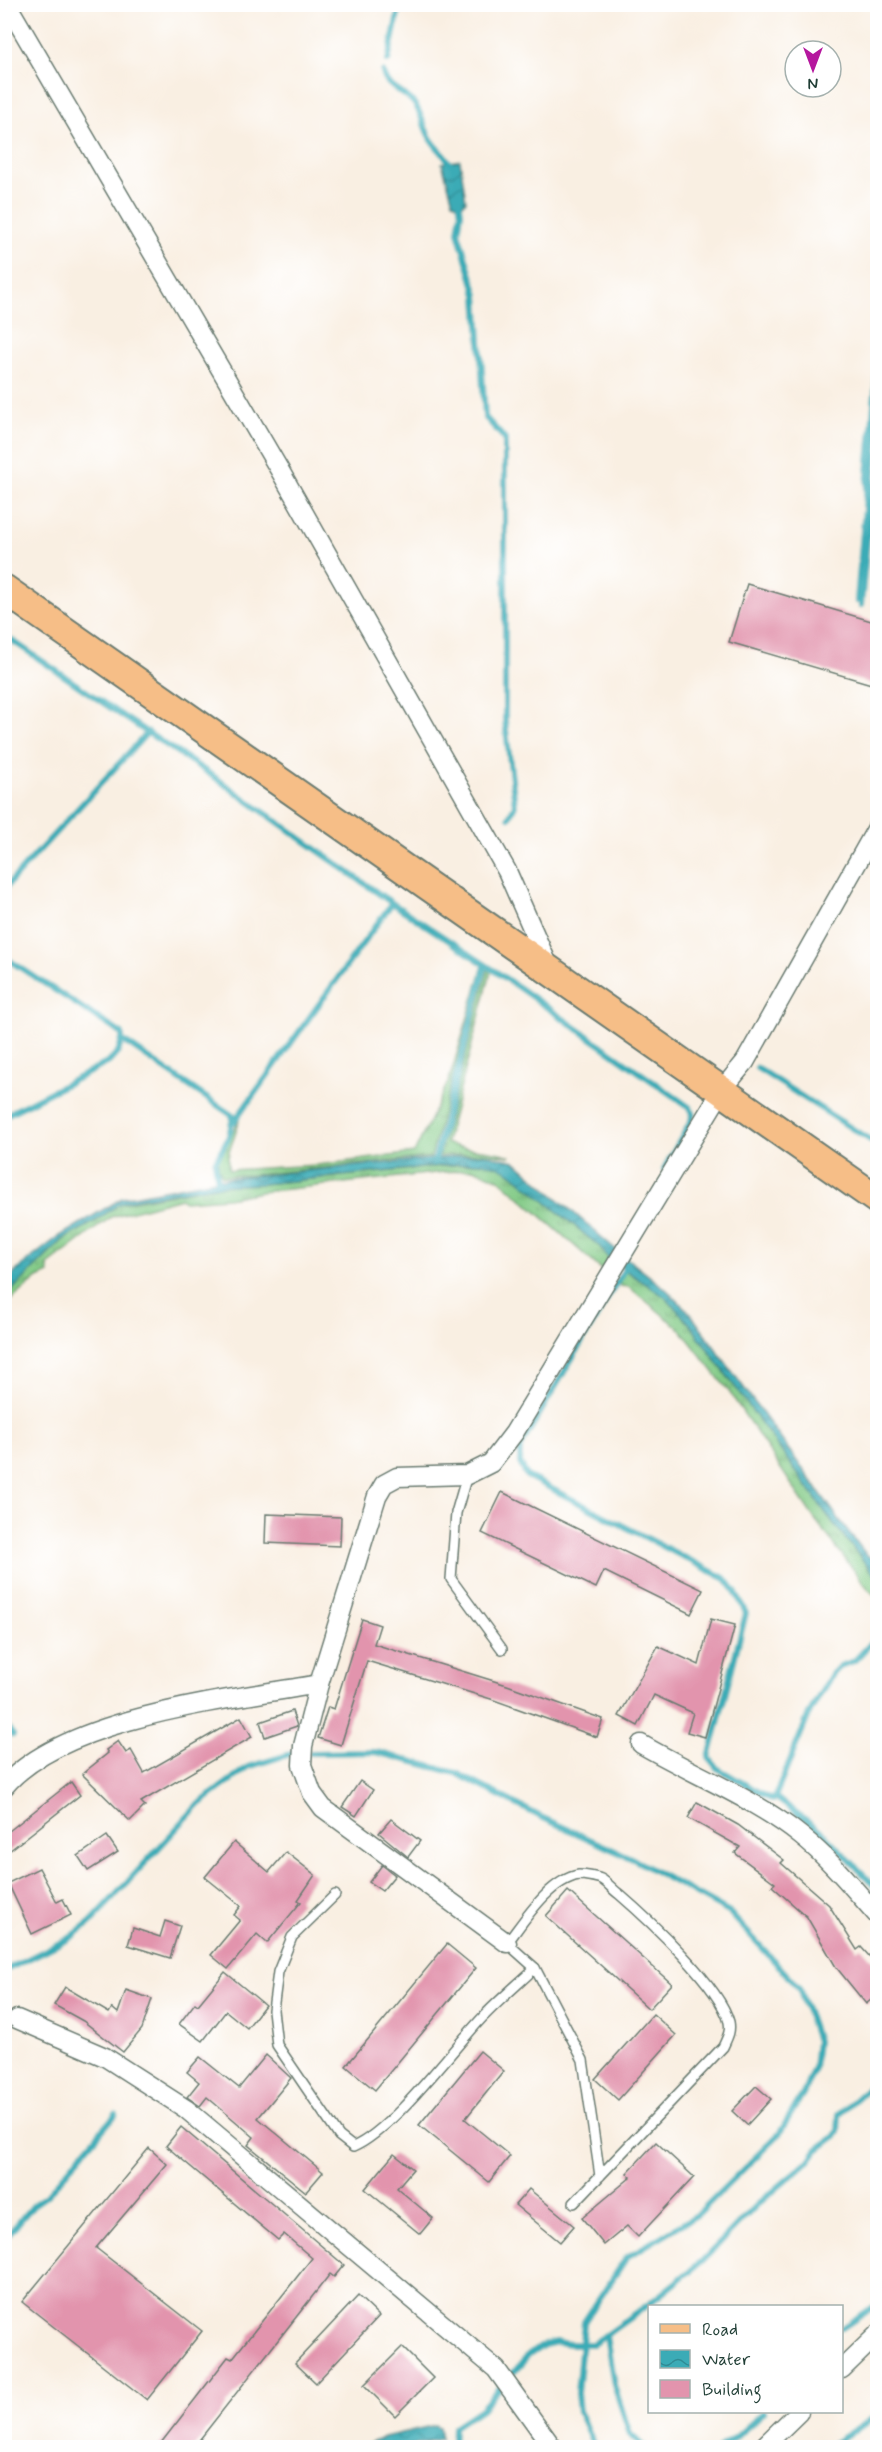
<svg xmlns="http://www.w3.org/2000/svg" width="882" height="2452" font-family="Mynerve,sans-serif">
  <style>
    .grass { fill: url(#grass-tufts); stroke: #51845e; stroke-width: 1.5 }
    .water { fill: url(#water-waves); stroke: #2d7475; stroke-width: 1.5 }
    .lines { fill: none; stroke-linecap: round; stroke-linejoin: round }
    .stream { stroke: #3babb6; stroke-width: 6 }
    .building { fill: #e294ad }
    .service-casing { stroke: #6b7b71; stroke-width: 12 }
    .minor-casing { stroke: #6b7b71; stroke-width: 21 }
    .primary-casing { stroke: #6b7b71; stroke-width: 32 }
    .service { stroke: #fff; stroke-width: 9 }
    .minor { stroke: #fff; stroke-width: 18 }
    .primary { stroke: #f6be87; stroke-width: 28 }
  </style>
  <defs>
    <pattern id="grass-tufts" width="24" height="20" patternUnits="userSpaceOnUse" patternTransform="scale(1.5)"><rect width="24" height="20" fill="#83cb87"/><path d="M3 7l-1-3M5 7V3M7 7l1-3M15 17l-1-3M17 17v-4M19 17l1-3" fill="none" stroke="#6ba66f"/></pattern>
    <pattern id="water-waves" width="16" height="10" patternUnits="userSpaceOnUse" patternTransform="scale(1.5)"><rect width="16" height="10" fill="#3babb6"/><path d="M0 5q4-4 8 0t8 0" fill="none" stroke="#318c95"/></pattern>
  </defs>
  <rect width="100%" height="100%" fill="#fff"/>
  <filter id="ink" filterUnits="userSpaceOnUse"><feTurbulence type="fractalNoise" baseFrequency=".0167" numOctaves="2"/><feDisplacementMap in="SourceGraphic" scale="12" xChannelSelector="R" yChannelSelector="G"/><feConvolveMatrix kernelMatrix="1 2 1 2 8 2 1 2 1" color-interpolation-filters="sRGB"/></filter>
  <filter id="wash" filterUnits="userSpaceOnUse"><feTurbulence type="fractalNoise" baseFrequency=".008" numOctaves="4" result="noise"/><feDisplacementMap in="SourceGraphic" scale="24" xChannelSelector="R" yChannelSelector="G"/><feGaussianBlur stdDeviation="1.35" result="paint"/><feColorMatrix in="noise" values="0 0 0 0 0 0 0 0 0 0 0 0 0 0 0 0 0 1.4 0 .05"/><feComposite in="paint" operator="in"/></filter>
  <g filter="url(#wash)">
    <rect width="100%" height="100%" fill="#f9efe2"/>
    <g class="grass">
      <path d="M482,969L431,1157L253,1175L222,1176L218,1167V1161L239,1120C237,1137 224,1153 229,1170L317,1165L414,1153L449,1080Z"/>
      <path d="M488,970L491,972L446,1143C467,1152 489,1147 510,1156L483,1153L439,1156Z"/>
      <polygon points="485,1162 499,1166 511,1173 600,1247 609,1259 602,1270 499,1179 473,1169 261,1192 228,1198 184,1201 181,1198 111,1217 48,1265 49,1273 38,1278 5,1305 5,1297 64,1239 94,1222 119,1204 214,1186 262,1184"/>
      <polygon points="626,1271 665,1297 689,1323 833,1523 877,1578 877,1597 869,1590 814,1518 730,1393 681,1330 629,1287 620,1286 620,1279"/>
    </g>
    <g class="water">
      <polygon points="460,160 466,201 461,206 453,202 442,163"/>
      <path d="M483,1154L515,1161L613,1247L667,1290L690,1313L839,1519L865,1553L877,1563V1578L833,1523L689,1323L665,1297L609,1259L600,1247L511,1173C497,1165 486,1162 470,1163L262,1184L214,1186L127,1201L119,1204L94,1222L64,1239L5,1297L4,1284L22,1265L58,1237L122,1198L220,1179Z"/>
      <polygon points="435,2425 439,2427 441,2439 403,2447 362,2447 384,2437"/>
    </g>
    <g class="lines">
      <g class="stream">
        <polyline points="388,61 400,4"/>
        <path d="M383,72C385,87 402,91 412,101C423,112 423,130 433,142C439,151 449,157 452,169"/>
        <polyline points="459,199 461,213 458,232 477,295 485,417 505,439 505,721 515,805 509,817"/>
        <polyline points="857,601 878,359"/>
        <polyline points="861,605 878,422"/>
        <polyline points="4,635 127,719 213,776 392,903 495,971 689,1107 693,1113 691,1121 664,1169"/>
        <polyline points="4,889 148,732"/>
        <polyline points="4,957 122,1034 122,1040 233,1116 229,1136 215,1162 218,1183"/>
        <polyline points="757,1068 878,1145"/>
        <polyline points="4,1116 109,1062 118,1052 122,1040"/>
        <polyline points="234,1122 392,903"/>
        <polyline points="434,1163 485,966"/>
        <polyline points="627,1265 520,1447 520,1463 527,1476 726,1579 735,1591 746,1613 709,1758 717,1768 769,1798 773,1800 775,1797 822,1832 878,1889"/>
        <polyline points="4,1723 13,1735"/>
        <polyline points="311,1753 376,1752 456,1773 541,1817 633,1859 730,1913 799,1988 817,2041 814,2068 804,2092 779,2134 697,2215 627,2257 584,2322 577,2393 579,2412 595,2448"/>
        <polyline points="775,1797 810,1712 832,1674 840,1666 854,1661 878,1636"/>
        <polyline points="4,1971 70,1938 90,1923 199,1804 248,1767 294,1753"/>
        <polyline points="4,2240 33,2205 46,2196 116,2114"/>
        <polyline points="842,2328 878,2304"/>
        <polyline points="606,2336 614,2385 630,2434 645,2448"/>
        <polyline points="453,2448 454,2427 481,2409 529,2355 544,2345 557,2342 570,2344 593,2344 649,2304 702,2261 757,2205 810,2160 817,2150 834,2137 838,2131 839,2114 878,2079"/>
        <polyline points="719,2448 736,2437 764,2412"/>
        <polyline points="826,2448 878,2415"/>
      </g>
    </g>
    <g id="blocks">
      <g class="building">
        <polygon points="747,584 878,623 878,686 729,642"/>
        <polygon points="502,1492 703,1590 691,1614 604,1571 596,1588 482,1533"/>
        <polygon points="266,1514 341,1517 340,1546 265,1543"/>
        <polygon points="362,1619 380,1625 374,1644 507,1685 603,1719 597,1737 491,1699 367,1661 341,1745 318,1738 328,1707 334,1709"/>
        <polygon points="711,1619 735,1625 705,1737 687,1732 693,1713 654,1695 638,1726 619,1716 658,1646 699,1665"/>
        <polygon points="292,1711 297,1726 265,1737 260,1722"/>
        <polygon points="241,1717 252,1737 141,1802 145,1806 130,1821 82,1774 108,1753 106,1750 118,1741 126,1753 131,1750 144,1773"/>
        <polygon points="360,1781 373,1790 356,1816 342,1807"/>
        <polygon points="71,1782 80,1795 4,1855 4,1835"/>
        <polygon points="697,1802 738,1825 784,1860 781,1863 829,1905 857,1950 861,1947 878,1966 878,1994 866,2004 836,1967 807,1917 772,1886 775,1883 735,1853 740,1847 688,1818"/>
        <polygon points="391,1819 420,1841 408,1857 379,1833"/>
        <polygon points="107,1836 118,1852 88,1871 78,1856"/>
        <polygon points="234,1842 269,1872 286,1852 315,1875 298,1900 301,1902 267,1943 257,1934 228,1969 211,1955 240,1920 234,1915 241,1906 205,1877"/>
        <polygon points="382,1865 395,1875 382,1891 369,1882"/>
        <polygon points="39,1868 57,1902 63,1899 71,1915 32,1934 8,1883"/>
        <polygon points="568,1891 672,1984 649,2009 546,1916"/>
        <polygon points="165,1921 180,1926 170,1958 128,1945 133,1928 160,1937"/>
        <polygon points="447,1944 476,1968 375,2090 346,2066"/>
        <polygon points="225,1972 265,2005 247,2028 226,2011 203,2041 179,2024 195,2003 198,2005"/>
        <polygon points="65,1987 109,2013 112,2008 118,2013 126,1990 152,1999 142,2029 123,2052 83,2021 54,2005"/>
        <polygon points="653,2014 676,2035 618,2100 595,2079"/>
        <polygon points="480,2051 504,2071 465,2119 510,2156 489,2182 419,2125"/>
        <polygon points="266,2055 291,2078 258,2118 323,2172 306,2192 248,2145 254,2137 207,2097 200,2106 187,2097 199,2082 187,2072 200,2057 239,2088"/>
        <polygon points="756,2086 771,2099 747,2125 732,2111"/>
        <polygon points="181,2127 344,2265 334,2277 330,2274 193,2448 157,2448 228,2357 232,2359 312,2258 284,2234 278,2240 166,2146"/>
        <polygon points="656,2142 694,2177 638,2237 627,2226 604,2245 582,2218 631,2177 627,2173"/>
        <polygon points="149,2148 167,2164 96,2248 202,2331 147,2400 22,2302"/>
        <polygon points="394,2154 413,2169 397,2188 433,2218 420,2234 365,2189"/>
        <polygon points="529,2189 574,2226 560,2242 515,2205"/>
        <polygon points="358,2296 379,2316 316,2383 295,2363"/>
        <polygon points="402,2347 433,2378 395,2416 364,2385"/>
      </g>
    </g>
  </g>
  <g filter="url(#ink)">
    <use href="#blocks" fill-opacity="0" stroke="#6b7b71" stroke-width="1.5"/>
    <g class="lines">
      <g class="service-casing">
        <g id="service">
          <polyline points="467,1475 456,1513 451,1579 502,1649"/>
          <path d="M335,1895L292,1937L278,1972L273,2010L277,2045L339,2136L353,2147C392,2131 450,2052 482,2018C498,2001 517,1985 535,1968"/>
          <path d="M574,2203L723,2047C727,2038 731,2032 729,2022C720,1986 648,1919 619,1894C613,1890 607,1882 601,1879C596,1877 584,1875 579,1875C549,1880 524,1921 507,1943L535,1968L583,2060L600,2176"/>
        </g>
      </g>
      <g class="minor-casing">
        <g id="minor">
          <polyline points="7,4 279,469 507,871 550,969"/>
          <path d="M641,1744C692,1774 756,1799 801,1836C830,1859 854,1889 878,1916"/>
          <path d="M4,1787C62,1717 233,1699 319,1684"/>
          <polyline points="507,1943 323,1808 312,1793 302,1765 303,1746 319,1684 377,1496 384,1484 397,1477 467,1475 491,1463 514,1433 722,1090 745,1062 878,826"/>
          <polyline points="17,2019 105,2057 186,2109 496,2369 553,2448"/>
          <polyline points="842,2369 878,2334"/>
          <polyline points="762,2448 799,2412"/>
        </g>
      </g>
      <g class="primary-casing">
        <polyline id="primary" points="4,589 878,1200"/>
      </g>
      <use href="#service" class="service"/>
      <use href="#minor" class="minor"/>
      <use href="#primary" class="primary"/>
    </g>
  </g>
  <rect width="882" height="2452" fill="none" stroke="#fff" stroke-width="24"/>
  <rect x="648" y="2305" width="195" height="108" fill="#ffffff" stroke="#a5b1ae" stroke-width="1.5"/>
  <rect x="660" y="2324" width="30" height="9" fill="#f6be87" stroke="#a5b1ae" stroke-width="1.5"/>
  <text x="702" y="2335" font-size="18" fill="#1f3d34">Road</text>
  <rect x="660" y="2350" width="30" height="18" fill="url(#water-waves)" stroke="#a5b1ae" stroke-width="1.5"/>
  <text x="702" y="2365" font-size="18" fill="#1f3d34">Water</text>
  <rect x="660" y="2380" width="30" height="18" fill="#e294ad" stroke="#a5b1ae" stroke-width="1.5"/>
  <text x="702" y="2395" font-size="18" fill="#1f3d34">Building</text>
  <g transform="translate(813 69) rotate(180)"><circle r="28" fill="#ffffff" stroke="#a5b1ae" stroke-width="1.5"/>
  <path d="M0-4.5L10 22L0 15L-10 22Z" fill="#b5179e"/>
  <text y="-9" font-size="16" font-weight="bold" text-anchor="middle" fill="#1f3d34">N</text>
  </g>
</svg>
